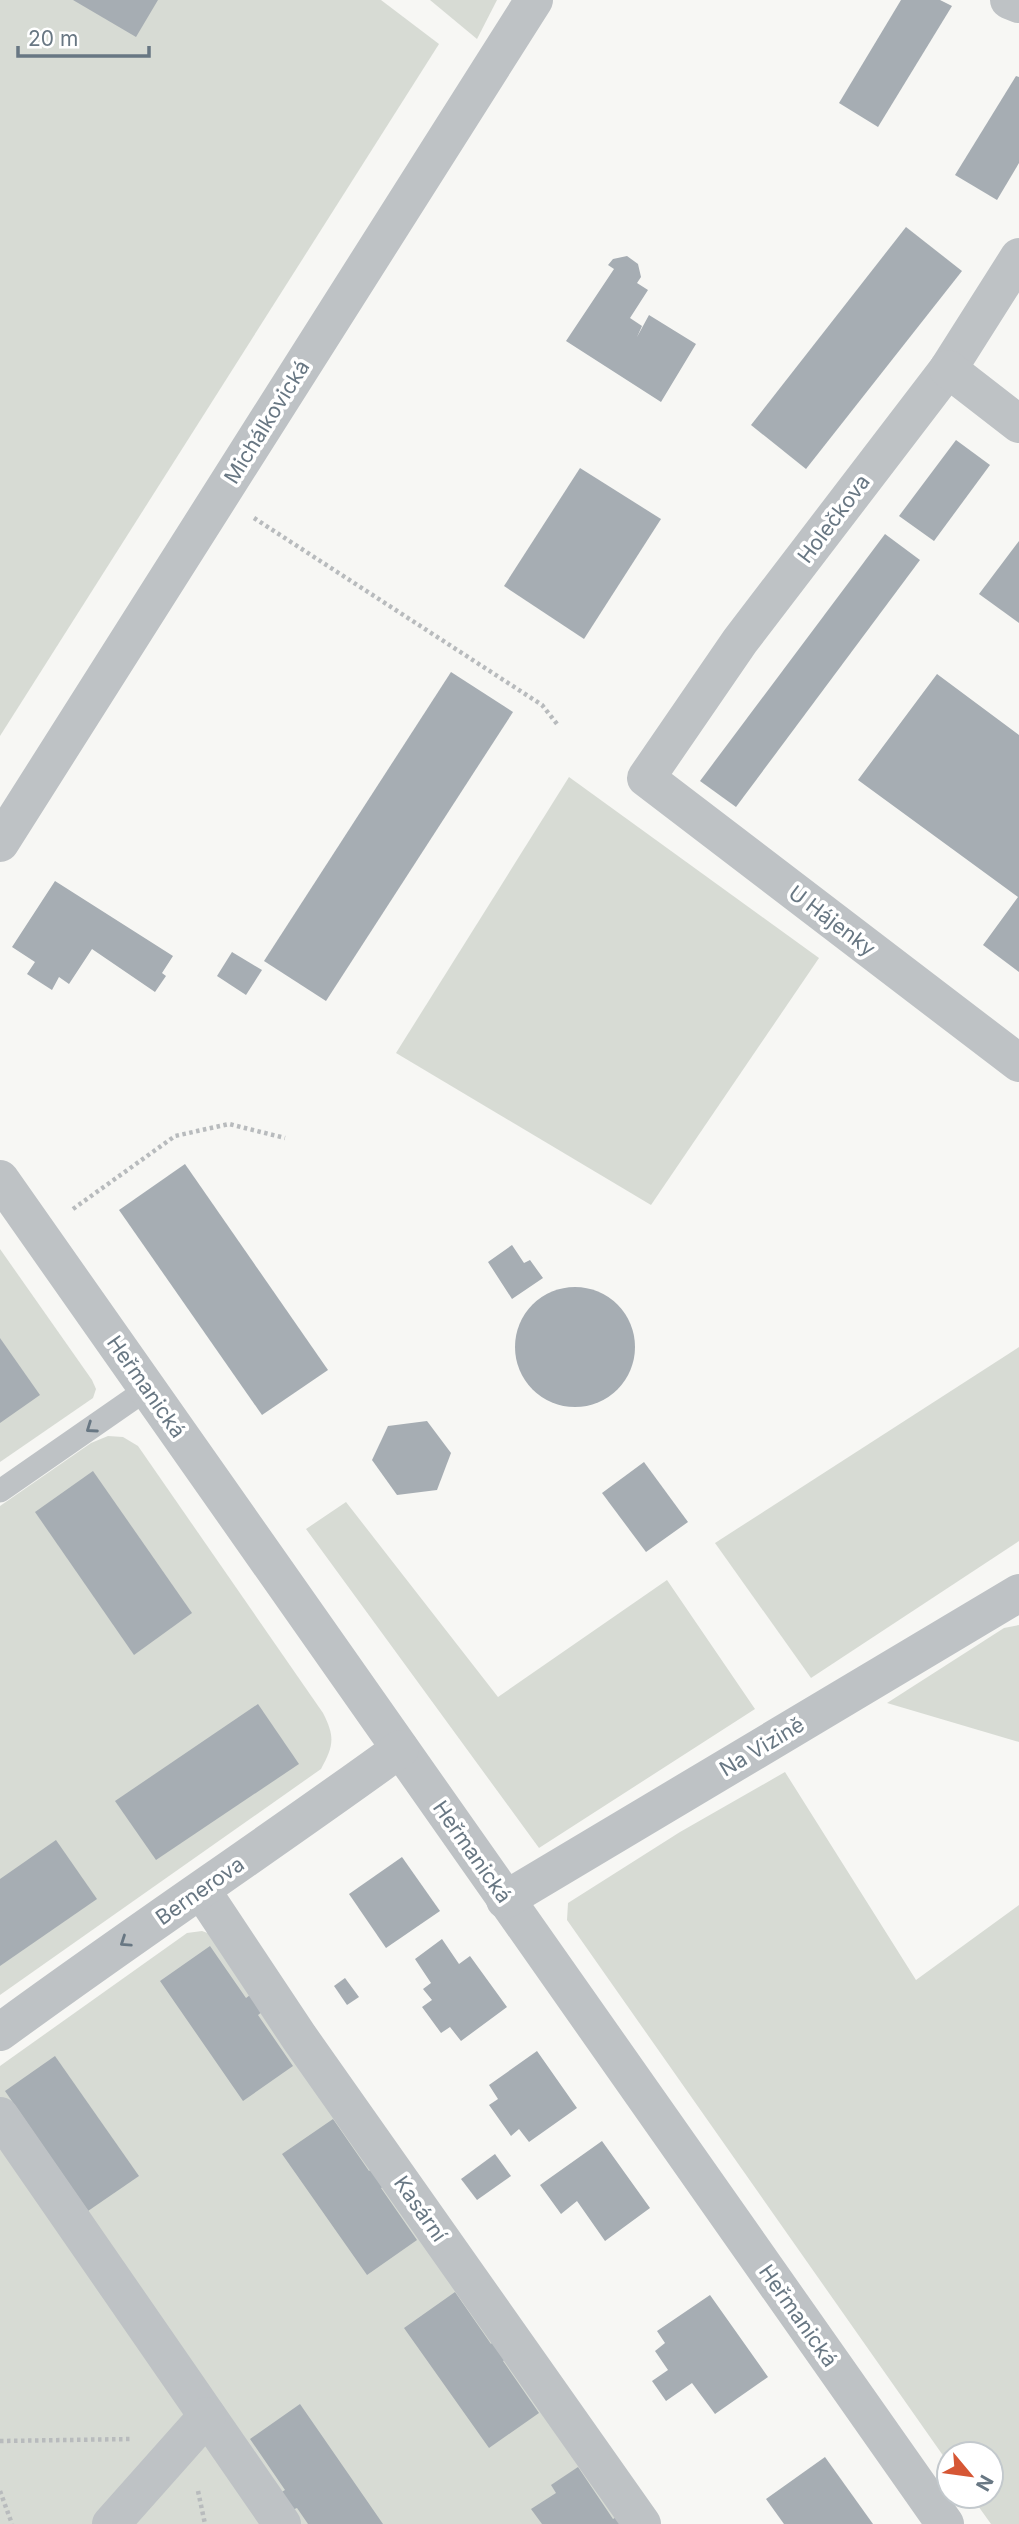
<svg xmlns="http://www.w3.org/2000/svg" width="1019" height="2524" font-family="Inter,sans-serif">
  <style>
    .green { fill: #d7dbd4 }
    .building { fill: #a6adb3 }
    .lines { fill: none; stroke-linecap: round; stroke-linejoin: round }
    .path { stroke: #b8bbbd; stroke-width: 4.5; stroke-dasharray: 3.5 3.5; stroke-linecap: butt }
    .service { stroke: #bec2c5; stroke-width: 23 }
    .minor { stroke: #bec2c5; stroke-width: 38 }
    .tertiary { stroke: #bec2c5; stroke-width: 38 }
    .oneway { stroke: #687783 }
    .labels { text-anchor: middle; stroke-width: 7; stroke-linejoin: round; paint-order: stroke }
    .street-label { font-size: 21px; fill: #687783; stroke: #fff }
  </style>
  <rect width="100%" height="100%" fill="#f7f7f4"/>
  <g class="green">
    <polygon points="0,0 381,0 439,44 0,736"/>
    <polygon points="430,0 497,0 477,39"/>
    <polygon points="569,777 819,958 651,1205 396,1053"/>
    <polygon points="0,1249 92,1380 96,1389 93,1398 0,1462"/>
    <polygon points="1019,1347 1019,1541 811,1678 715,1543"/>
    <path d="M108,1436L123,1437L138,1446L323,1713C335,1737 334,1745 321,1769L0,1995V1506L91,1443Z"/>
    <polygon points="346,1502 498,1697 667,1580 755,1709 539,1848 306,1529"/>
    <polygon points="1019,1625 1019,1742 887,1703 1004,1628"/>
    <polygon points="785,1772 916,1980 1019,1905 1019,2524 991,2524 971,2496 991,2496 991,2454 949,2454 949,2464 567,1920 568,1903 680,1832"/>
    <polygon points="202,1931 213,1935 635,2524 0,2524 0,2066 187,1933"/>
  </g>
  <g class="building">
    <polygon points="73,0 158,0 136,37"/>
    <polygon points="901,0 940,0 952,6 878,127 839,103"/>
    <polygon points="1016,76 1019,77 1019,163 997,200 955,175"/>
    <polygon points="906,227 962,271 806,469 751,425"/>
    <polygon points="627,256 638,264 641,277 637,283 648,290 630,318 642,326 637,337 649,315 696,344 661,402 566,341 614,269 608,265 613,259"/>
    <polygon points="956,440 990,465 934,541 899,516"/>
    <polygon points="580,468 661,519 584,639 504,586"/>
    <polygon points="885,534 920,560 736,807 700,781"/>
    <polygon points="1019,541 1019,623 979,594"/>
    <polygon points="451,672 513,712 326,1001 264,961"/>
    <polygon points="937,674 1019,735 1019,972 983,945 1018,897 858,780"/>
    <polygon points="55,881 173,956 162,973 166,976 155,992 92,949 69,984 59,977 52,990 27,974 35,962 12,947"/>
    <polygon points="232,952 262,970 246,995 217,976"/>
    <polygon points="185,1164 328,1370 262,1415 119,1210"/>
    <polygon points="512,1245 524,1263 530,1260 543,1278 512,1299 488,1262"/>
    <circle cx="575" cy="1347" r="60"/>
    <polygon points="0,1338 40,1395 0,1423"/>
    <polygon points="427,1421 451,1453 437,1490 397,1495 372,1460 388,1426"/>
    <polygon points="644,1462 688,1522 646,1552 602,1493"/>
    <polygon points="93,1471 192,1613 134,1655 35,1512"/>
    <polygon points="258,1704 299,1764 156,1860 115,1801"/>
    <polygon points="56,1840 97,1899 0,1966 0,1879"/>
    <polygon points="402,1857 440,1911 386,1948 349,1894"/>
    <polygon points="442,1939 459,1964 470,1956 507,2007 461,2041 450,2027 441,2033 422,2007 432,2000 423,1989 431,1983 415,1959"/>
    <polygon points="210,1946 246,1998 250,1995 262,2012 258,2015 293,2066 243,2101 160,1981"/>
    <polygon points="345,1978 359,1997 347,2005 334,1986"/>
    <polygon points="537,2051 577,2108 529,2142 519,2129 511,2136 489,2105 498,2099 489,2085"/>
    <polygon points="55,2056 139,2176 88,2211 5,2091"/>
    <polygon points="333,2119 369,2171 373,2168 386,2185 381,2188 417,2240 367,2275 282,2154"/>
    <polygon points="602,2141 650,2208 605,2241 577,2201 561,2214 540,2185"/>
    <polygon points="495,2154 511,2176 477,2200 461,2179"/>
    <polygon points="455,2292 491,2344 495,2340 507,2358 503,2361 539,2413 489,2448 404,2328"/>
    <polygon points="710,2295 768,2377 715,2414 692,2383 666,2401 652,2381 668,2370 655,2351 665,2343 657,2331"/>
    <polygon points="300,2404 383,2524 308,2524 297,2508 292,2510 280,2493 285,2490 250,2439"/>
    <polygon points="825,2457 873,2524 784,2524 766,2499"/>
    <polygon points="578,2467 613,2519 618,2516 623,2524 542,2524 531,2509 556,2493 551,2485"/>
  </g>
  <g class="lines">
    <g class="path">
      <polyline points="254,518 542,705 557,724"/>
      <polyline points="73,1209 175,1136 229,1124 285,1138"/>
      <polyline points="0,2441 131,2439"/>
      <polyline points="0,2491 12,2524"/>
      <polyline points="198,2491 205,2524"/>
    </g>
    <polyline class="service" points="0,1491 147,1389"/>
    <g class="minor">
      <polyline points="1009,0 1019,4"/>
      <polyline points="1019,257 948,369 740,641 646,778 1019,1063"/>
      <polyline points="948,369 1019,424"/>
      <polyline points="0,1179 945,2524"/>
      <polyline points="202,1891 299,2037 642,2524"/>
      <polyline points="505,1900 1019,1593"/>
      <path d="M0,2032C132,1935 268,1845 400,1749"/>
      <polyline points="0,2116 282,2524"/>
      <polyline points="111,2524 207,2416"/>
    </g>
    <polyline class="tertiary" points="0,843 534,0"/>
  </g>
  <defs><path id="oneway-chevron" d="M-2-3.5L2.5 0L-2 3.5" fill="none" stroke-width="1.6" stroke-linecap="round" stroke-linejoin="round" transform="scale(1.75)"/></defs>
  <g class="oneway">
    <use href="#oneway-chevron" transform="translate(91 1428) rotate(145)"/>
    <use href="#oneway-chevron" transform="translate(125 1942) rotate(146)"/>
  </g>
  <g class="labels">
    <g class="street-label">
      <text transform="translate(267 422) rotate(-58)" y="7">Michálkovická</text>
      <text transform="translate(834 519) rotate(-53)" y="7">Holečkova</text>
      <text transform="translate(832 921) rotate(37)" y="7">U Hájenky</text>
      <text transform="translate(146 1387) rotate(55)" y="7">Heřmanická</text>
      <text transform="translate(762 1747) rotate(-31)" y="7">Na Vizině</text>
      <text transform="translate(472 1852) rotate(55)" y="7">Heřmanická</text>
      <text transform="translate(200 1891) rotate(-35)" y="7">Bernerova</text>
      <text transform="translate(420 2209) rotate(55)" y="7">Kasární</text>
      <text transform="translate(798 2316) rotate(55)" y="7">Heřmanická</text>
    </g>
  </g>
  <g transform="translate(970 2475) rotate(119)"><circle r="33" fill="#ffffff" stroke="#c3c9cd" stroke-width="2"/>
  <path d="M0-5L12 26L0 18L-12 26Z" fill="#d65735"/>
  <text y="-10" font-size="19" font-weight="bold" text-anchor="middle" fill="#687783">N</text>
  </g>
  <path d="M18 46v10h131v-10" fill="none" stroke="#687783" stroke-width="3.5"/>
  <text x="28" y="46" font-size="21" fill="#687783" stroke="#ffffff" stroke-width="5" paint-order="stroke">20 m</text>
</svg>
